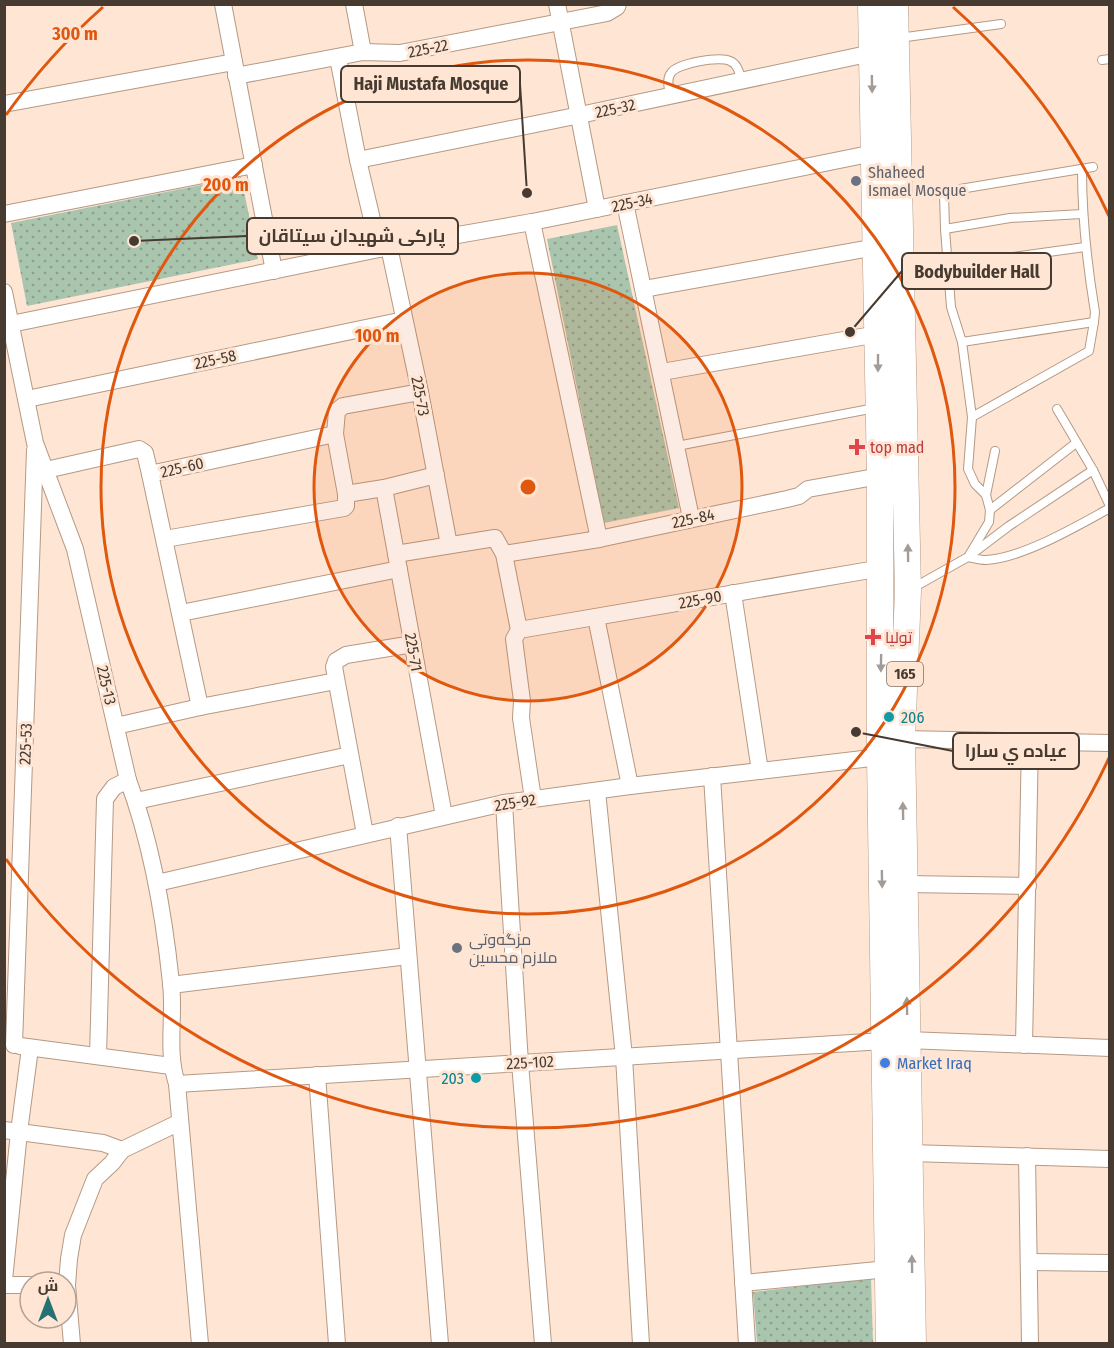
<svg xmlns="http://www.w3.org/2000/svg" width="1114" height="1348" font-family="'Fira Sans Condensed',Cairo,sans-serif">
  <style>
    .park { fill: url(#park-dots) }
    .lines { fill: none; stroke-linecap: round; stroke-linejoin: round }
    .lane-casing { stroke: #b59984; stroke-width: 10 }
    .street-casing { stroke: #b59984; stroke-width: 18 }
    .primary-casing { stroke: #b59984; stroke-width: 27 }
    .lane { stroke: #fff; stroke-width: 8 }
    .street { stroke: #fff; stroke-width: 16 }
    .primary { stroke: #fff; stroke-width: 26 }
    .oneway { fill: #a29c98 }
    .ring { fill: none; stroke: #e0570e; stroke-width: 3 }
    .worship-dot { fill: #6b7280; stroke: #ffe6d4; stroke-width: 2 }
    .health-dot { fill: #e0444e; stroke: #ffe6d4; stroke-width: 2 }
    .culture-dot { fill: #0f9aa8; stroke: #ffe6d4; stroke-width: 2 }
    .shop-dot { fill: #3f7fe0; stroke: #ffe6d4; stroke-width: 2 }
    .labels { text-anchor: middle; stroke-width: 6; stroke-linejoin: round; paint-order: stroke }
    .shield { fill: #ffe6d4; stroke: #7e6e62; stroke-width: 1.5 }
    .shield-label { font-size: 15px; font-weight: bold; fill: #463a31 }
    .street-label { font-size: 16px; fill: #463a31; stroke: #ffe6d4 }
    .worship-label { font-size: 16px; fill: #5b616d; stroke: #ffe6d4; text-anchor: start }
    .health-label { font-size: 16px; fill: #be3a42; stroke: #ffe6d4; text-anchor: start }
    .culture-label { font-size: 16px; fill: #0d838f; stroke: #ffe6d4; text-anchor: start }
    .shop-label { font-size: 16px; fill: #366cbe; stroke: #ffe6d4; text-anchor: start }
    .centre { fill: #e0570e; stroke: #ffe6d4; stroke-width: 3 }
    .ring-label { font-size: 18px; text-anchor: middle; font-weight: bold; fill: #e0570e; stroke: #ffe6d4; stroke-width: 6; stroke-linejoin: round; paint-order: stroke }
    .leader { fill: none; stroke: #463a31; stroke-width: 2 }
    .callout-dot { fill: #463a31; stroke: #ffe6d4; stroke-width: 2 }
    .callout { fill: #ffe6d4; stroke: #463a31; stroke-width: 2 }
    .callout-label { font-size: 18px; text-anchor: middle; font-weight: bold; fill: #463a31 }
  </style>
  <defs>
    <pattern id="park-dots" width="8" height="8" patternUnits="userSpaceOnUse" patternTransform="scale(1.5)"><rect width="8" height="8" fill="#a9c5ae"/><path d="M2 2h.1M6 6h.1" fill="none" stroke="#8ba18e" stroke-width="1.8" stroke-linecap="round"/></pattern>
  </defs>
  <rect width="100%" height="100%" fill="#ffe6d4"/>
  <g class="park">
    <polygon points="241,177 258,259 27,306 11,223"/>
    <polygon points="617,225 679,508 604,523 547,239"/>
    <polygon points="871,1278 873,1343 757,1343 753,1292"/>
  </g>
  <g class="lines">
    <g class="lane-casing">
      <g id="lane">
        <polyline points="899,38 1001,24"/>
        <polyline points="1102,60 1110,59"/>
        <path d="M670,96C669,88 666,79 671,73C677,63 720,56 730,61C738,64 739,73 742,81"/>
        <path d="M1093,167L954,190L944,193L945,229L951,307L962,342L972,417L968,469L975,484L986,495L990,510L989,522L968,557C973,558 980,560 986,560C1023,558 1077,526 1110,508"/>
        <polyline points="945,229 1010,218 1082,214"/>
        <polyline points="948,266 1085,247"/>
        <path d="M962,342L1094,322L1095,312C1087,264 1082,218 1082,169"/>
        <polyline points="1057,409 1093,470 1110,506"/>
        <polyline points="972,417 1089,351 1094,322"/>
        <polyline points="677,446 875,408"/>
        <polyline points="986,495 995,451"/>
        <polyline points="990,510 1076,443"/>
        <polyline points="911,589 968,557 1009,526 1093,470"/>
      </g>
    </g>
    <g class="street-casing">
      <g id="street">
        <polyline points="223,4 274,271"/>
        <polyline points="354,4 363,52"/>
        <polyline points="557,4 597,209"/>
        <polyline points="338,58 358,160 379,249"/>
        <polyline points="236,76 363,52 400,53 607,13 617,7 618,4"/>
        <polyline points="4,104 234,62"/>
        <polyline points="358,160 580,115 872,53"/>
        <polyline points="625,203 691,518"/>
        <polyline points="4,214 254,165"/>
        <polyline points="532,222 599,539"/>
        <polyline points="389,247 420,392 449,545"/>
        <polyline points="644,289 876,247"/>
        <path d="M4,292L35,443L75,549L128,780C152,844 164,915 171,983C175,1017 166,1050 177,1084L200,1344"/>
        <polyline points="11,324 389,247 532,222 874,153"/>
        <polyline points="662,372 878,334"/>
        <polyline points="27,399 404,320"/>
        <polyline points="46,470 139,449 145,453 150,474 335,434"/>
        <polyline points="150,474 200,707"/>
        <polyline points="384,488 444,816"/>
        <polyline points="346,494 335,434 337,411 343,406 420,392"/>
        <polyline points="165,539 344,508 346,506 346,494 384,488 436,475"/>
        <polyline points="396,554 495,538 504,554 519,630 514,639 522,701 521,718 533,799"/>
        <polyline points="504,554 599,539 787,499 799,496 808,489 880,476"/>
        <polyline points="733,593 760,771"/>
        <polyline points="181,613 399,569"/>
        <polyline points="596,617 630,786"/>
        <polyline points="519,630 882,568"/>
        <polyline points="116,726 200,707 336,681"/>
        <polyline points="902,739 1110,743"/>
        <polyline points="712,776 747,1344"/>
        <polyline points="597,791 624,1057 641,1344"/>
        <polyline points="136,801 350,755"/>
        <polyline points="504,803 520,1063 543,1344"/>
        <polyline points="398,826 440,1344"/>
        <polyline points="365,834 334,667 336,661 346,655 413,644"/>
        <polyline points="157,883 504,803 630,786 880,757"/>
        <polyline points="905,884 1028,886"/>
        <polyline points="171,985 408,956"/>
        <polyline points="907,1040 1110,1048"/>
        <polyline points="14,1045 35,450"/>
        <polyline points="1024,1045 1030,741"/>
        <polyline points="20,1046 171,1066"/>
        <polyline points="98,1056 105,799 114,787 128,780"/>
        <polyline points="317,1075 337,1344"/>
        <polyline points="177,1084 884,1041"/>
        <polyline points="4,1130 103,1143 122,1150"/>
        <polyline points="910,1153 1110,1159"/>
        <polyline points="1027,1156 1030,1344"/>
        <polyline points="1029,1262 1110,1263"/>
        <polyline points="4,1280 19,1132 30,1048"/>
        <polyline points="743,1283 888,1269"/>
        <polyline points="4,1285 30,1285"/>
        <polyline points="72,1344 67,1285 69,1259 73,1235 95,1179 112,1163 122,1150 180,1122"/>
      </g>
    </g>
    <g class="primary-casing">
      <g id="primary">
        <polyline points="871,4 880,476 880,757 889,1344"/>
        <polyline points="895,4 908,591 902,739 913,1344"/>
      </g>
    </g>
    <use href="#lane" class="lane"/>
    <use href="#street" class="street"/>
    <use href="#primary" class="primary"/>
  </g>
  <defs><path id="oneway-solid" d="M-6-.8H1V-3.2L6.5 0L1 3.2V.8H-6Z" transform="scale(1.5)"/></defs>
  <g class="oneway">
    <use href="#oneway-solid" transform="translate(872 84) rotate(89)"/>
    <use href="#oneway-solid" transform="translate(878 363) rotate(90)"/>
    <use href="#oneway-solid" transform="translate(908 553) rotate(-91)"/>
    <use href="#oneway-solid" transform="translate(881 663) rotate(91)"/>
    <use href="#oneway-solid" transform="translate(903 811) rotate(-91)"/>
    <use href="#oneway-solid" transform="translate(882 879) rotate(89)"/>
    <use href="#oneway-solid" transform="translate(907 1006) rotate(-91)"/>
    <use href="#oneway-solid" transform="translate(912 1264) rotate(-91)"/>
  </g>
  <circle cx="528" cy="487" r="214" fill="#e0570e" fill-opacity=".12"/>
  <g class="ring">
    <circle cx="528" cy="487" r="214"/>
    <circle cx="528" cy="487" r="427"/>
    <path d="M1109 758A641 641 0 0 1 6 859M6 115A641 641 0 0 1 103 7M953 7A641 641 0 0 1 1109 216"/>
  </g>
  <g class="worship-dot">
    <circle cx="856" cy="181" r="6"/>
    <circle cx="457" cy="948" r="6"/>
  </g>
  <g class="health-dot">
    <path d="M854 438h6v6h6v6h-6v6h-6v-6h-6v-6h6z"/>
    <path d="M870 628h6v6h6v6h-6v6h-6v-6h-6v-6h6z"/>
  </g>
  <g class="culture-dot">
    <circle cx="889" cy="717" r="6"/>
    <circle cx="476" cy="1078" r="6"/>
  </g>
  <circle class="shop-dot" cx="885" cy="1063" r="6"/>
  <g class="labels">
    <rect class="shield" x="887" y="662" width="36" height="24" rx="4.5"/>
    <g class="shield-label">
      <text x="905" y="679">165</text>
    </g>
    <g class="street-label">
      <text transform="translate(428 48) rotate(-11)" y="6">225-22</text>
      <text transform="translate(615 108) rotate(-12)" y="6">225-32</text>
      <text transform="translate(632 202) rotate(-12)" y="6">225-34</text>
      <text transform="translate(215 359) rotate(-12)" y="6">225-58</text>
      <text transform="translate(421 396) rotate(79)" y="6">225-73</text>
      <text transform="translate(182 467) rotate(-13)" y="6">225-60</text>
      <text transform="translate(693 518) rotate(-12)" y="6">225-84</text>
      <text transform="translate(700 599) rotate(-10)" y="6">225-90</text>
      <text transform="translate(414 652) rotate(80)" y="6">225-71</text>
      <text transform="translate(107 685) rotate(77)" y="6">225-13</text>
      <text transform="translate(25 744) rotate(-88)" y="6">225-53</text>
      <text transform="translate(515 802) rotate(-9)" y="6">225-92</text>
      <text transform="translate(530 1062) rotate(-3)" y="6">225-102</text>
    </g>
    <g class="worship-label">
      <text x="868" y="178">Shaheed<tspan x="868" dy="18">Ismael Mosque</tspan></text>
      <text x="469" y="945">مزگه‌وتی<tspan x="469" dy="18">ملازم محسین</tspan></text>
    </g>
    <g class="health-label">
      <text x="870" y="453">top mad</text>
      <text x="885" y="643">تولیا</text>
    </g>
    <g class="culture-label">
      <text x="901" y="723">206</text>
      <text x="464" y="1084" text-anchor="end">203</text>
    </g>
    <g class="shop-label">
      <text x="897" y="1069">Market Iraq</text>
    </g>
  </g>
  <circle cx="528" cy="487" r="9" class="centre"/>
  <g class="ring-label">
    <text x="75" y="40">300 m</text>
    <text x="226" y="191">200 m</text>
    <text x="377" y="342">100 m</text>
  </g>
  <path class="leader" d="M527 193L520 84M134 241L247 236M850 332L902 271M856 732L953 751"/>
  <g class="callout-dot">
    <circle cx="527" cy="193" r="6"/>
    <circle cx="134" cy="241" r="6"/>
    <circle cx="850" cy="332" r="6"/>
    <circle cx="856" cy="732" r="6"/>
  </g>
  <g class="callout">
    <rect x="341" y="66" width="179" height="36" rx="6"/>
    <rect x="247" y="218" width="211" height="36" rx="6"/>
    <rect x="902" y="253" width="149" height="36" rx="6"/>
    <rect x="953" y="733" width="126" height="36" rx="6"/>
  </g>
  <g class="callout-label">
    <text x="431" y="90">Haji Mustafa Mosque</text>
    <text x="352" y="242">پارکی شهیدان سیتاقان</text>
    <text x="977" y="278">Bodybuilder Hall</text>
    <text x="1016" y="757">عياده ي سارا</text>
  </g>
  <rect width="1114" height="1348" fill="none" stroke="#463a31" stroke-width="12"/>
  <g transform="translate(48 1300)"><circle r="28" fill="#ffe6d4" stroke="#b5a193" stroke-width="1.5"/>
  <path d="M0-4.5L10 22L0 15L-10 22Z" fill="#267174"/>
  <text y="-9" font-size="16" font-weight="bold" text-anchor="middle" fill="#463a31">ش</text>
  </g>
</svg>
